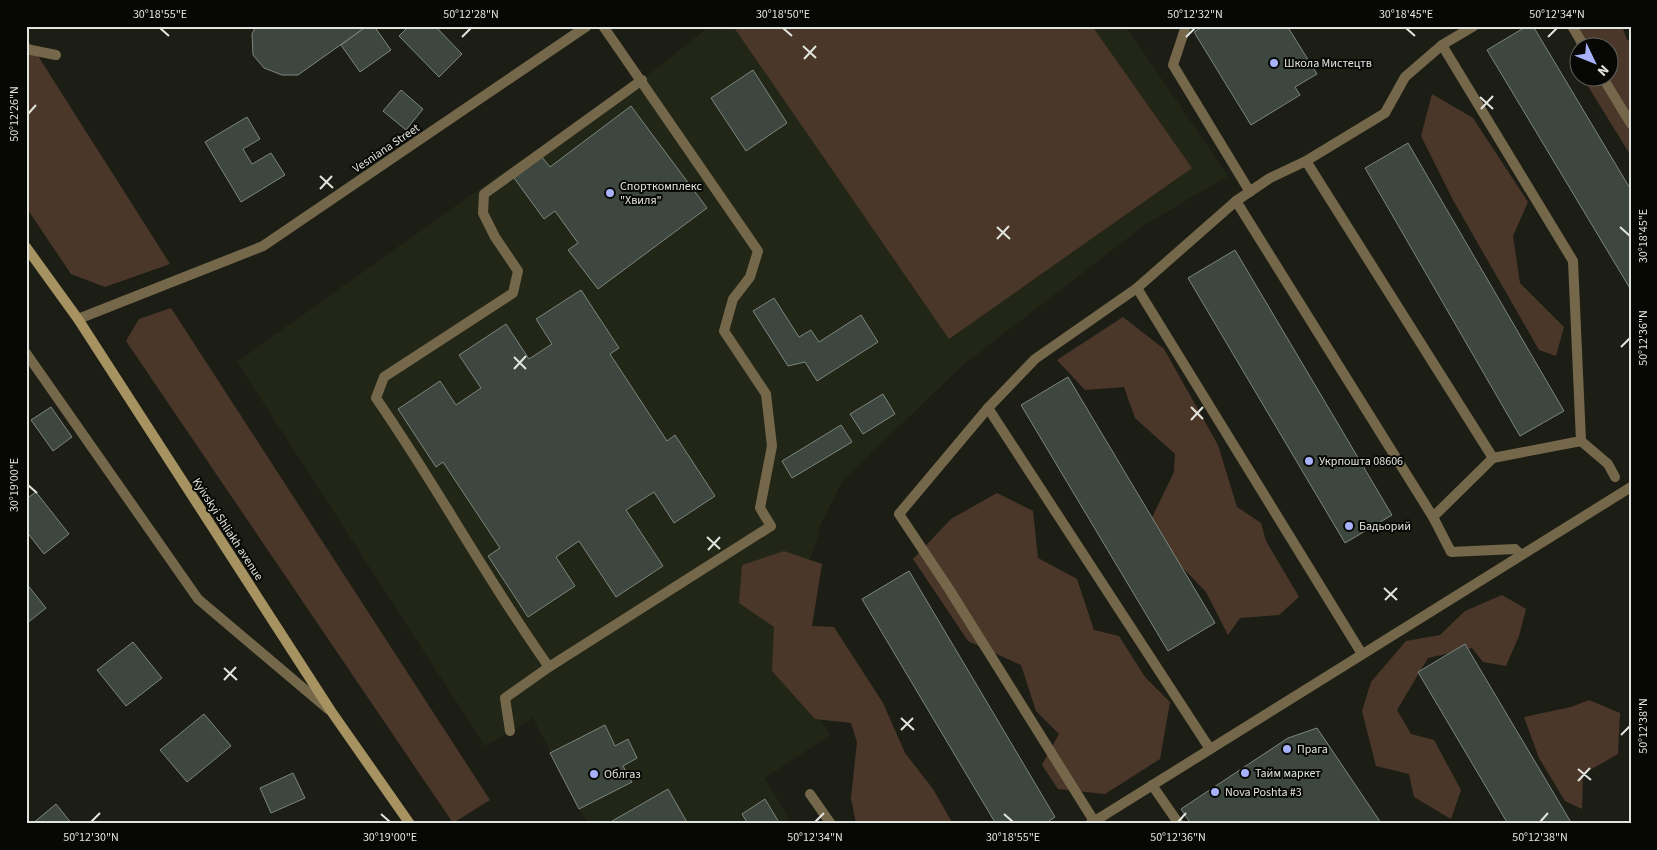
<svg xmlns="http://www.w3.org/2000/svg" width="1657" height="850" font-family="'Source Sans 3',sans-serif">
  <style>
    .built { fill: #222617 }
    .green { fill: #4b3729 }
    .building { fill: #3d463f; stroke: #7c867e }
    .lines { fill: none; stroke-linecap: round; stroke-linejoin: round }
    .service { stroke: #75684a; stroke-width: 10 }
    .minor { stroke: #75684a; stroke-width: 10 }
    .tertiary { stroke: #75684a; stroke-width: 10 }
    .secondary { stroke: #a79361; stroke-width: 10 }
    .ticks { fill: none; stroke: #e2e4de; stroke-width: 2 }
    .poi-dot { fill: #a7b1fc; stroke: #070805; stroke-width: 2 }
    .labels { text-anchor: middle; stroke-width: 4; stroke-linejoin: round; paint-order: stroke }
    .poi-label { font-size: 12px; fill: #e2e4de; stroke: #070805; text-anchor: start }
    .street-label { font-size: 12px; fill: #e2e4de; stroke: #070805 }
    .neatline { fill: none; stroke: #e2e4de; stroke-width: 2 }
    .ticks-label { font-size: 12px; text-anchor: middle; fill: #e2e4de }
  </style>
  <rect width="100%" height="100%" fill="#1c1e16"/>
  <polygon class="built" points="710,26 1133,26 1128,30 1228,176 1146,224 963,365 843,480 819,528 817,539 777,648 830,735 765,778 792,824 589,824 579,809 533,718 485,746 237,362 496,177 642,80"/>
  <g class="green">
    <polygon points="733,26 1092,26 1192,168 949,339"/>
    <polygon points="1550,26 1622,26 1627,40 1631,41 1631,156 1583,78 1610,78 1610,48 1580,48 1579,69 1574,28"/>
    <polygon points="26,37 170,264 105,287 71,274 26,207"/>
    <polygon points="1432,94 1473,118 1528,202 1513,236 1520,283 1564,327 1556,356 1539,350 1453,200 1421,136"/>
    <polygon points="171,308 490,800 453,823 126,341 139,319"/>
    <polygon points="1123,317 1164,349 1218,445 1237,507 1261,523 1266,541 1299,597 1279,615 1240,618 1228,635 1206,592 1146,530 1174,472 1175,454 1135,418 1124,387 1085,390 1057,360"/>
    <polygon points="997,493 1033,511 1038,558 1077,579 1094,630 1119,636 1145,677 1170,702 1160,759 1105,794 1058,789 1042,765 1059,734 1036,711 1021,665 968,641 913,559 951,519"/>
    <polygon points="784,551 822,564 812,626 834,627 883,703 905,753 933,789 953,824 856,824 851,798 857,742 851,723 815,719 772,671 774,627 739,603 742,565"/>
    <polygon points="1502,595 1526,609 1519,636 1506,666 1483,662 1472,648 1428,658 1397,710 1411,734 1434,740 1461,790 1451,819 1414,797 1409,774 1376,766 1362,711 1371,682 1406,641 1440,635 1465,611"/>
    <polygon points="1589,700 1620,713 1618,754 1583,774 1582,809 1565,801 1539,758 1524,717 1571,707"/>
  </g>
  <g class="building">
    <polygon points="256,26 367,26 298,75 282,75 264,68 253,55 252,34"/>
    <polygon points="367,26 374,26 391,50 360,72 341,45"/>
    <polygon points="409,26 435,26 462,54 439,77 399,36"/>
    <polygon points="1204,26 1294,26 1289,29 1317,74 1295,87 1300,95 1251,125 1194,32"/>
    <polygon points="1527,26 1533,26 1631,190 1631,290 1487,50"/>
    <polygon points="753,70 787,123 746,151 711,98"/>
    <polygon points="401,90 423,109 406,130 383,111"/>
    <polygon points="631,106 707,208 598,289 568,250 578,243 555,211 544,219 514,178 542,157 550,167"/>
    <polygon points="247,117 260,139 243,149 252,164 271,153 285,175 241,202 205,142"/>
    <polygon points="1408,143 1564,411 1520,436 1365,168"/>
    <polygon points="1235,250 1392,515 1345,543 1188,278"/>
    <polygon points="581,290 619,348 610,354 667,441 675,435 715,496 674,523 654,492 626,510 663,566 616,597 579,541 556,557 575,586 528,617 488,556 500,548 443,462 436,467 398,409 440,381 456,405 481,388 459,355 506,324 529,359 552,344 536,319"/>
    <polygon points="774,298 799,337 811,330 819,342 861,315 878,342 817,381 805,362 788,366 753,311"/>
    <polygon points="1068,377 1215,623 1168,651 1021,405"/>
    <polygon points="883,394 895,414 863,434 850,414"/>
    <polygon points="51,407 72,437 53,451 31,420"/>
    <polygon points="841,425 852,442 792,478 782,461"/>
    <polygon points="36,492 69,534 44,554 26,531 26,499"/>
    <polygon points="909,571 1055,817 1045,824 996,824 862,599"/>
    <polygon points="26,583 46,608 26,624"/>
    <polygon points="133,642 162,678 126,706 97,670"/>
    <polygon points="1465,644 1572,824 1508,824 1418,672"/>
    <polygon points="204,714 231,746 187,782 160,750"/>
    <polygon points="605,725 615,746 628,739 637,758 623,766 632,782 579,809 550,753"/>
    <polygon points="1317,728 1381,823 1191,824 1181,809 1288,738"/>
    <polygon points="293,773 305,798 271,813 260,788"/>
    <polygon points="668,789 688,824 607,824"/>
    <polygon points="765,799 780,824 748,824 742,814"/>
    <polygon points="56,804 72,824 32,824"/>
  </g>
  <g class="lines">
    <g class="service">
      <path d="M603,26L758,251L750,277L733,299L724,331L766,394L772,446L760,508L771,526L549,667C487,580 437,486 376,398L384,377L513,293L518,271L495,237L483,213L484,194L642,80"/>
      <polyline points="1186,26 1173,65 1250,192"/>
      <polyline points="1572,26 1585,48"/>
      <polyline points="26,49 56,55"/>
      <polyline points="1603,78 1631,124"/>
      <polyline points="1306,161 1493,458"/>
      <polyline points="1236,201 1433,517 1451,552 1515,549 1521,555"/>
      <polyline points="1137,288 1362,654"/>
      <polyline points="26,353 198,599 328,709"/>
      <polyline points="988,408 1210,749"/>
      <polyline points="1581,441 1608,464 1615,477"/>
      <polyline points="1433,517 1493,458 1581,441 1573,261 1442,45"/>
      <polyline points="510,731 505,698 549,667"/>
      <polyline points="1152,785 1179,824"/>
      <polyline points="810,794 831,824"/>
      <polyline points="1094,821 949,589 899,514 988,408 1035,359 1137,288 1236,201 1270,178 1306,161 1385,113 1405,77 1442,45 1474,26"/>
    </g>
    <polyline class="minor" points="1090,824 1631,487"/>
    <polyline class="tertiary" points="78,319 263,246 587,26"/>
    <polyline class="secondary" points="26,247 78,319 331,711 410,824"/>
  </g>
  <path class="ticks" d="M160,28L169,36M783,28L792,36M1406,28L1415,36M462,37L471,28M1186,37L1195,28M1548,37L1557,28M803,46L816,58M804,59L816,46M1480,97L1493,109M1481,109L1493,96M28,114L36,105M320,176L333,188M320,189L332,176M997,227L1010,239M1620,227L1630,236M997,239L1009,226M1621,347L1630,338M514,357L526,369M514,369L526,356M1191,407L1203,419M1191,420L1203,407M28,485L37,493M707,537L720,549M708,550L720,537M1384,588L1397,600M1385,600L1397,588M224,668L237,680M224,680L236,667M901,718L914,730M901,730L913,718M1621,735L1630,726M1578,769L1591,780M1578,781L1590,768M381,814L390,822M1004,814L1013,822M91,822L100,813M815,822L824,813M1178,822L1186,813M1540,822L1548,813"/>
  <g class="poi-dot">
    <circle cx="1274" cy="63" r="5"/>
    <circle cx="610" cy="193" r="5"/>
    <circle cx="1309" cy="461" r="5"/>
    <circle cx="1349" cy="526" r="5"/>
    <circle cx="1287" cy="749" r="5"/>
    <circle cx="1245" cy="773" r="5"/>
    <circle cx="594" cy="774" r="5"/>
    <circle cx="1215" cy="792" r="5"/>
  </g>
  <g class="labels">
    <g class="poi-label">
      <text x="1284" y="67">Школа Мистецтв</text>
      <text x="620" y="190">Спорткомплекс<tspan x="620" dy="14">"Хвиля"</tspan></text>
      <text x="1319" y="465">Укрпошта 08606</text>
      <text x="1359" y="530">Бадьорий</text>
      <text x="1297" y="753">Прага</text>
      <text x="1255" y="777">Тайм маркет</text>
      <text x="604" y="778">Облгаз</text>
      <text x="1225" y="796">Nova Poshta #3</text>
    </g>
    <g class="street-label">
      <text transform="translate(386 148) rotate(-34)" y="4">Vesniana Street</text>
      <text transform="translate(228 529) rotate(57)" y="4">Kyivskyi Shliakh avenue</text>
    </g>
  </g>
  <rect width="1657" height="850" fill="none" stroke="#070805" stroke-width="55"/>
  <g transform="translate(1594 62) rotate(133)"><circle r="24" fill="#070805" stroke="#5f605c"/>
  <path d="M0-4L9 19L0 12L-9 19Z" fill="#a7b1fc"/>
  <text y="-8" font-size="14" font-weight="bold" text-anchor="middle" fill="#e2e4de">N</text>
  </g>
  <rect x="28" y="28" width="1602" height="794" class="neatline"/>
  <g class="ticks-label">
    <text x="160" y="18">30°18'55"E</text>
    <text x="471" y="18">50°12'28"N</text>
    <text x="783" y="18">30°18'50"E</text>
    <text x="1195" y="18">50°12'32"N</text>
    <text x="1406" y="18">30°18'45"E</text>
    <text x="1557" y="18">50°12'34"N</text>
    <text transform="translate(14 114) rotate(-90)" y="4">50°12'26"N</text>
    <text transform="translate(1643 236) rotate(-90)" y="4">30°18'45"E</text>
    <text transform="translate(1643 338) rotate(-90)" y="4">50°12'36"N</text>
    <text transform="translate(14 485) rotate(-90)" y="4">30°19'00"E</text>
    <text transform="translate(1643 726) rotate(-90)" y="4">50°12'38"N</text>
    <text x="91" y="841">50°12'30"N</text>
    <text x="390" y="841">30°19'00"E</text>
    <text x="815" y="841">50°12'34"N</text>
    <text x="1013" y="841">30°18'55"E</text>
    <text x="1178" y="841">50°12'36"N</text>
    <text x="1540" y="841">50°12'38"N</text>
  </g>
</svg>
